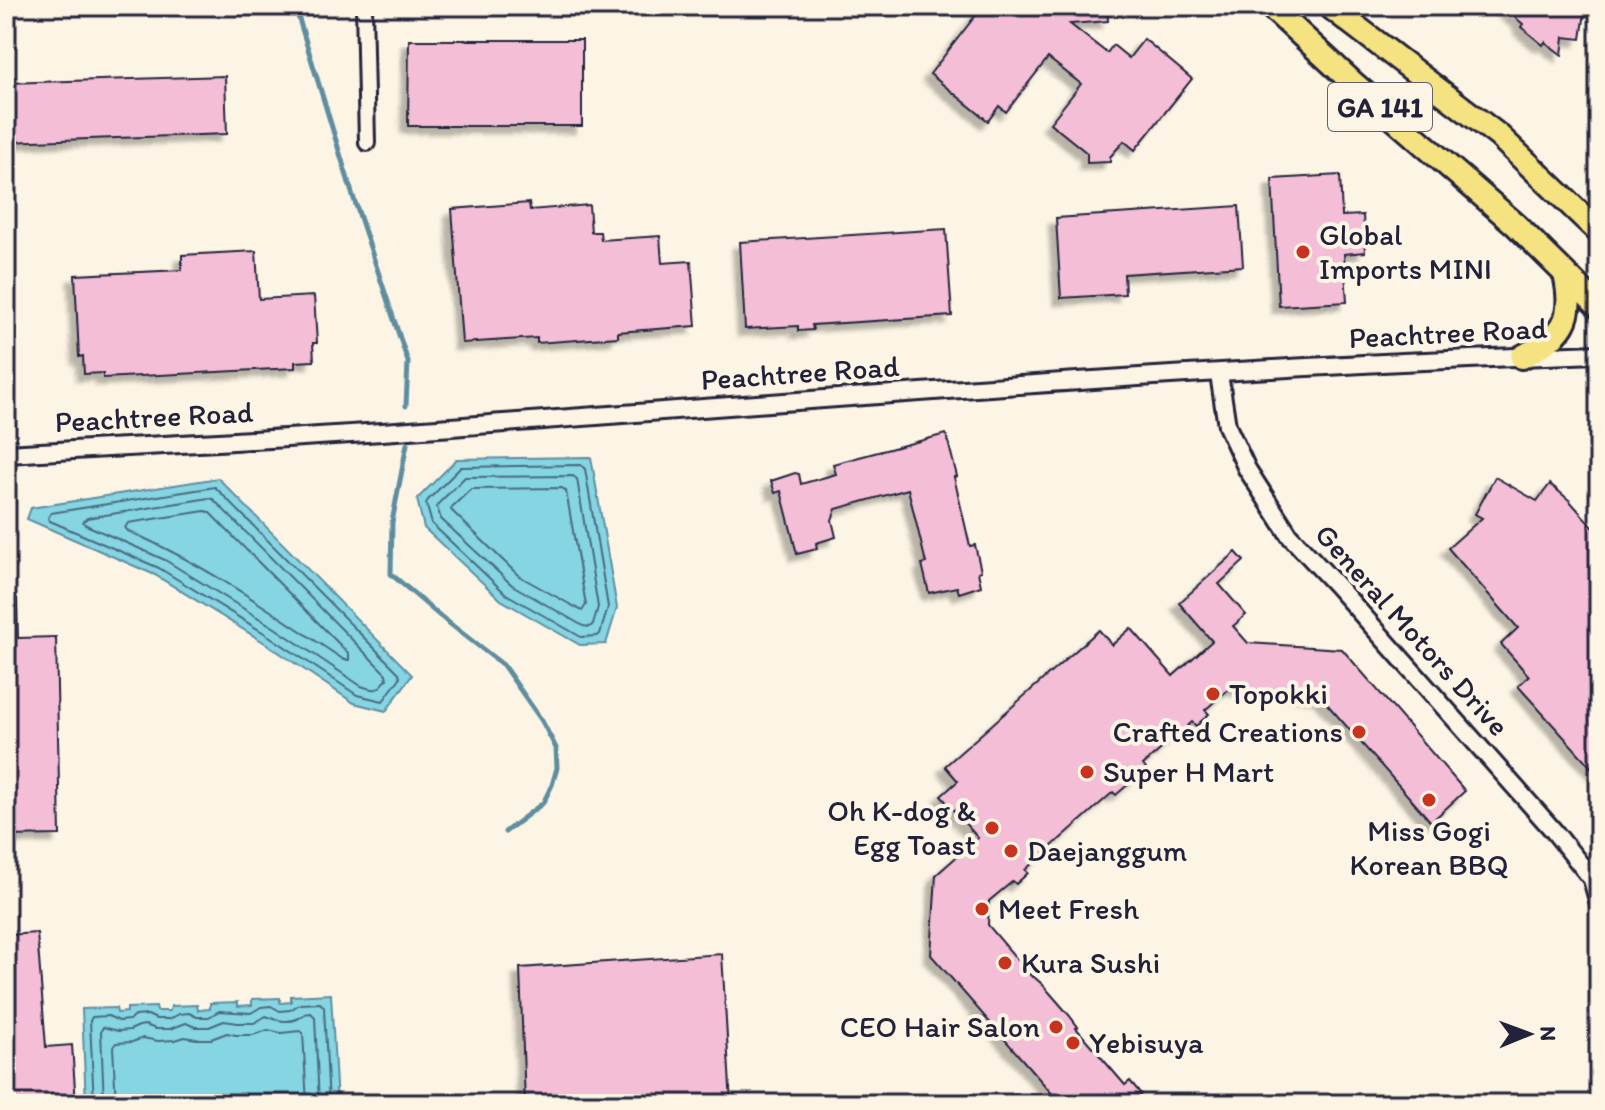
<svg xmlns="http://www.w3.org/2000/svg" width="1605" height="1110" font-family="Itim,sans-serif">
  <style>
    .water { fill: #86d5e3; stroke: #5e8da0; stroke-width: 2 }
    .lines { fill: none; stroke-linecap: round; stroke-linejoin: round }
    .shore { stroke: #4a6a7e; stroke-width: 2 }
    .stream { stroke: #5e8da0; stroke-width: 5 }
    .building { fill: #f4bed7; stroke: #22223b; stroke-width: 2; filter: url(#shadow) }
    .minor-casing { stroke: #22223b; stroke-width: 20 }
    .tertiary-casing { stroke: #22223b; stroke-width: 22 }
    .trunk-casing { stroke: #22223b; stroke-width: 28 }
    .minor { stroke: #fcf5e5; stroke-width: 14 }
    .tertiary { stroke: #fcf5e5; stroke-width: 16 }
    .trunk { stroke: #f5e382; stroke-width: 22 }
    .poi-dot { fill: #c8321e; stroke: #fcf5e5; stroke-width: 3 }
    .labels { text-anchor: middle; stroke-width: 8; stroke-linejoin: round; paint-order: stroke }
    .shield { fill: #fcf5e5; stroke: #63616e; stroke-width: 2 }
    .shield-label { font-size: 28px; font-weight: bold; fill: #22223b }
    .poi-label { font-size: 30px; fill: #22223b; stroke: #fcf5e5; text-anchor: start }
    .street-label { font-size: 30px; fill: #22223b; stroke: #fcf5e5 }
  </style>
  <defs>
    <filter id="shadow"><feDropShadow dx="-7" dy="7" stdDeviation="2" flood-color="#0004"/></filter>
  </defs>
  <rect width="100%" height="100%" fill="#fcf5e5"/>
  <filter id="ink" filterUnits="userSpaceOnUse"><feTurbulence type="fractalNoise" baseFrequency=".0125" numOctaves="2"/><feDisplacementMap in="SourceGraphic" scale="16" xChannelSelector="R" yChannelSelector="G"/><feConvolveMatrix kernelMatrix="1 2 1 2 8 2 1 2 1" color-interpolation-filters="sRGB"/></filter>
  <g filter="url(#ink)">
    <g class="water">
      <polygon points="591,457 617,608 606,644 580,645 501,600 424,528 417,499 457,459"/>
      <polygon points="218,478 412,675 386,711 354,703 265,643 155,575 27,519 31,508"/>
      <polygon points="331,994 337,1104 86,1104 82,1009 116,1008 117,1013 127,1012 127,1008 156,1007 157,1011 170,1011 171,1006 197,1005 198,1010 210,1009 210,1003 238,1002 238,1006 252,1005 252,999 280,998 280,1003 291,1002 291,996"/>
    </g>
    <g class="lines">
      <g class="shore">
        <polygon points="581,465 585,469 608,607 600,634 597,636 581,637 506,594 432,524 426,503 428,500 461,467"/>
        <polygon points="573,476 577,479 598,607 593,624 590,627 583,626 512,585 441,519 437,507 439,503 465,477"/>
        <polygon points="215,487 399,673 400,678 383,701 357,695 269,636 159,568 50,521 48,518 51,513"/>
        <polygon points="562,488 566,491 586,605 582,611 519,576 451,510 452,507 471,489"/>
        <path d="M209,498L213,499L386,674L387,679C377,692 376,691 361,686L275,628L165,560L86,525L83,522L87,518Z"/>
        <path d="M205,511L209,512L349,654V660H344C274,613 205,564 128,531L125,528L128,523Z"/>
        <polyline points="94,1104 90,1021 92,1017 108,1016 119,1021 129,1020 135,1016 148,1015 156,1019 170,1019 179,1014 189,1013 197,1017 209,1017 219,1011 251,1013 261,1007 271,1006 280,1011 290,1010 300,1004 320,1003 324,1007 329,1104"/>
        <path d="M104,1104L101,1031L103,1027L118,1031L130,1030L139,1026L145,1025L156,1029H170L186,1023L195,1027H209L224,1021L238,1023H254L266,1016C276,1020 288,1024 299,1018C310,1012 298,1015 311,1013L315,1017L319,1104"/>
        <polyline points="116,1104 113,1047 116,1043 132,1042 143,1038 158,1041 175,1040 185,1037 196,1039 211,1039 227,1033 236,1035 253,1035 268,1030 281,1033 300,1031 303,1033 307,1104"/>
      </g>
      <g class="stream">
        <polyline points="295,6 352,193 408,362 406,406"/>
        <polyline points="407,444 392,522 391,574 440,616 503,665 542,721 556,748 557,768 552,785 543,803 505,832"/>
      </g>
    </g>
    <g class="building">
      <polygon points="983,6 1107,6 1108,21 1070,24 1107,53 1113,45 1129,58 1144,39 1192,79 1135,150 1124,141 1110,157 1110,162 1087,163 1087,153 1050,123 1081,84 1048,58 1006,112 999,106 988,121 930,74"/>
      <polygon points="1501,6 1586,6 1581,39 1564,37 1562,55 1545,42 1543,45 1521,27 1523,24"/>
      <polygon points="409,40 582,40 582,126 408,126"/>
      <polygon points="225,76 227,134 6,142 6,83"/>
      <polygon points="1340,175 1342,216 1363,215 1365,252 1344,254 1347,302 1279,306 1272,179"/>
      <polygon points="529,203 530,210 589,205 591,232 600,232 601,240 660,236 662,263 691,261 696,326 618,332 618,337 537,343 537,338 462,343 452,209"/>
      <polygon points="1239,206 1243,266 1124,274 1125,294 1061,298 1056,218"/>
      <polygon points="946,229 952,316 812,325 813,330 798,331 798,326 745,329 740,242"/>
      <polygon points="256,251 259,299 314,296 317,343 313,343 314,361 295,362 295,368 103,378 103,373 84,374 83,356 79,357 75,275 182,270 182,255"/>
      <polygon points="946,434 957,476 954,477 970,546 975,545 981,571 978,572 981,586 959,593 957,587 929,593 922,564 926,563 908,489 836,509 832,520 836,537 816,543 817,549 797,554 781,491 775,493 771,481 795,473 799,474 801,484 836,474 833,464"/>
      <polygon points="1495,477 1537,501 1550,484 1569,500 1599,534 1599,776 1518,686 1529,676 1501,644 1518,628 1448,548 1482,518 1475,514"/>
      <polygon points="1236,552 1244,561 1219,584 1246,615 1233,626 1248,643 1342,649 1465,791 1431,822 1319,695 1230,688 1205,710 1209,714 1196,726 1192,722 1143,765 1146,769 1116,795 1113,792 1025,870 1028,873 1016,884 1013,881 989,901 988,925 1032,977 1033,976 1043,985 1069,1015 1078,1027 1076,1028 1125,1085 1130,1081 1141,1094 1131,1104 1061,1104 931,955 936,875 978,838 941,796 958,781 945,766 1099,630 1112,645 1131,628 1173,676 1212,641 1179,603"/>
      <polygon points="6,599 17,599 18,638 56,637 60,835 6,836"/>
      <polygon points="37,933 46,1047 72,1045 76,1104 6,1104 6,935"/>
      <polygon points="722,954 731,1104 525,1104 520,968"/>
    </g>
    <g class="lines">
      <g class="minor-casing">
        <polyline id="minor" points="364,6 367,143"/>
      </g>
      <g class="tertiary-casing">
        <g id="tertiary">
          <polyline points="1219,374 1227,426 1247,469 1290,536 1336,585 1553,830 1592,879 1599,904"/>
          <path d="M6,454C150,445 294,439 438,428C825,399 1212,367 1599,354"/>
        </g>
      </g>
      <g class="trunk-casing">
        <g id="trunk">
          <polyline points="1270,6 1352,82 1516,225 1599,307"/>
          <polyline points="1329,6 1499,136 1599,232"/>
          <path d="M1522,357C1562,335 1576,322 1565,274"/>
        </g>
      </g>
      <use href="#minor" class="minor"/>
      <use href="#tertiary" class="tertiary"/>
      <use href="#trunk" class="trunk"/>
    </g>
  </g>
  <g class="poi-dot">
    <circle cx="1303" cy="252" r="8"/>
    <circle cx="1213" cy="694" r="8"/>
    <circle cx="1359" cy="732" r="8"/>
    <circle cx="1087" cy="772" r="8"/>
    <circle cx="1429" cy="800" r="8"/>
    <circle cx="992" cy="828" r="8"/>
    <circle cx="1011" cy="851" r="8"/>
    <circle cx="982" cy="909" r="8"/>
    <circle cx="1005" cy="963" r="8"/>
    <circle cx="1056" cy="1027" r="8"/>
    <circle cx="1073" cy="1043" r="8"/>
  </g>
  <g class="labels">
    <rect class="shield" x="1328" y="83" width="104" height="48" rx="6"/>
    <g class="shield-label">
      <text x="1380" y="117">GA 141</text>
    </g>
    <g class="poi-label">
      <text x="1319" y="245">Global<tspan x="1319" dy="34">Imports MINI</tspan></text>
      <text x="1229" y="704">Topokki</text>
      <text x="1343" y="742" text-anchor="end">Crafted Creations</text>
      <text x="1103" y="782">Super H Mart</text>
      <text x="976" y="821" text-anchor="end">Oh K-dog &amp;<tspan x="976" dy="34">Egg Toast</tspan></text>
      <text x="1429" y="841" text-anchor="middle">Miss Gogi<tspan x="1429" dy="34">Korean BBQ</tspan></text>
      <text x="1027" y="861">Daejanggum</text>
      <text x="998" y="919">Meet Fresh</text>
      <text x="1021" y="973">Kura Sushi</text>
      <text x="1040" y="1037" text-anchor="end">CEO Hair Salon</text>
      <text x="1089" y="1053">Yebisuya</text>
    </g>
    <g class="street-label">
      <text transform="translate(1448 333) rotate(-3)" y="10">Peachtree Road</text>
      <text transform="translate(800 373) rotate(-4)" y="10">Peachtree Road</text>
      <text transform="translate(154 417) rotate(-3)" y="10">Peachtree Road</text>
      <text transform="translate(1412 630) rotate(48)" y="10">General Motors Drive</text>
    </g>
  </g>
  <rect width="1605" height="1110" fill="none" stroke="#fcf5e5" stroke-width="32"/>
  <rect x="16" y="16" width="1573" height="1078" fill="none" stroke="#22223b" stroke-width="3" filter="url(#ink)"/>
  <g transform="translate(1529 1034) rotate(89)" stroke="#fcf5e5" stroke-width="6" paint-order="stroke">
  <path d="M0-6L14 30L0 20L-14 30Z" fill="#22223b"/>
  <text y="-12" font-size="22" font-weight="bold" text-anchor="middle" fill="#22223b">N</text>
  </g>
</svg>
